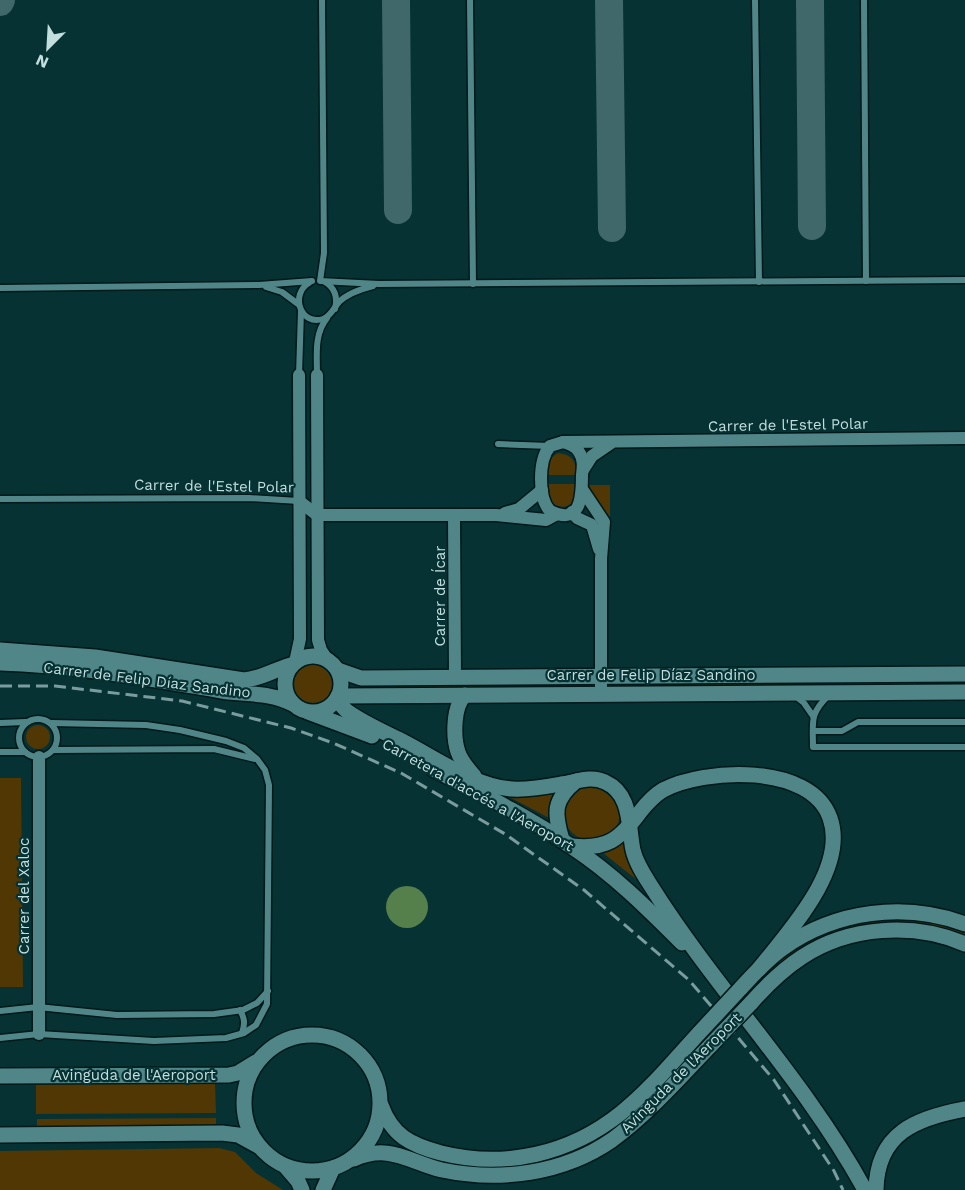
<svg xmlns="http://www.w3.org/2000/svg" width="965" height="1190" font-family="'Work Sans',sans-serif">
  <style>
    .green { fill: #503704 }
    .water { fill: #55804b }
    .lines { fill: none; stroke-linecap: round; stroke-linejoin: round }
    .taxiway { stroke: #406769; stroke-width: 28 }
    .lane-casing { stroke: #00191a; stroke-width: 9 }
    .street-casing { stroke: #00191a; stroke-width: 15 }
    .secondary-casing { stroke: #00191a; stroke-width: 18 }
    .lane { stroke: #518689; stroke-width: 6 }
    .street { stroke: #518689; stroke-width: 12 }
    .secondary { stroke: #518689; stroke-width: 15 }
    .rail { stroke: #7b9c9e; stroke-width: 3; stroke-dasharray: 12 6; stroke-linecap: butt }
    .secondary-bridge-casing { stroke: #00191a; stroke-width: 18; stroke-linecap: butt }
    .secondary-bridge { stroke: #518689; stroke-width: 15 }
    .labels { text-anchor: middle; stroke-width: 4.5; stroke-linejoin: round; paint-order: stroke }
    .street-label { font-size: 15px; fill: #c3dedf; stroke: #063234 }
  </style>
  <rect width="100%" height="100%" fill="#063234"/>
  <g class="green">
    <path d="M558,453C573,455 576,461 576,475H547C547,464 548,459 558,453Z"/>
    <path d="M547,484H576C576,489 576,496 574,500C569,510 554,508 549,499C547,494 547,489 547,484Z"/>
    <polygon points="590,485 610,485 610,522 589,493"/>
    <circle cx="313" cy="684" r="19"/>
    <polygon points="917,681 917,686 662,688 662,682"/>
    <rect x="396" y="683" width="134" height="6"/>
    <circle cx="38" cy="737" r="12"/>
    <polygon points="0,778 21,778 23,987 0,987"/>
    <circle cx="592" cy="813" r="28"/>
    <polygon points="500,792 555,792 552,802 551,819"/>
    <polygon points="623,843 637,880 603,853 615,849"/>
    <polygon points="913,917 965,930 965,939 861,928 770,974 765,969 816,934 861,920"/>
    <polygon points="215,1082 216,1113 36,1114 36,1083"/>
    <polygon points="216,1118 216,1125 37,1127 37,1119"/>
    <polygon points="219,1148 235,1152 256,1173 283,1190 0,1190 0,1151"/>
  </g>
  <circle class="water" cx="407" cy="907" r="21"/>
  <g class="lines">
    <g class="taxiway">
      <polyline points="396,0 398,210"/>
      <polyline points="609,0 612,228"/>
      <polyline points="810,0 812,226"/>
      <polyline points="0,2 1,0"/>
    </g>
    <g class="lane-casing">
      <g id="lane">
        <polyline points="322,0 324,253 320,281 379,284 965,280"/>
        <polyline points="470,0 473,284"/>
        <polyline points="755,0 759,282"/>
        <polyline points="864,0 866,281"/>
        <path d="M325,282C335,288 338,297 335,309"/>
        <path d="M309,283C290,294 300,326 323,319C331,316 333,309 339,302C348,293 361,289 373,286"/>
        <polyline points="266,287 282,292 298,304"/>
        <polyline points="0,288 259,285 312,281"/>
        <polyline points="299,375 301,311"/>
        <path d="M317,375C317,355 314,334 327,318"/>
        <polyline points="498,444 550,446"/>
        <polyline points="0,499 249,498 299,501"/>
        <polyline points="794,695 804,703 813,716"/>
        <path d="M829,695C809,714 813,722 813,747H965"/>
        <circle cx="38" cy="738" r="19"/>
        <polyline points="0,723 26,722"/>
        <polyline points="813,731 842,731 858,722 965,722"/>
        <polyline points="53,750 214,749 255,759"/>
        <polyline points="0,752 25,752"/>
        <path d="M240,1010C245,1019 245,1024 242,1033"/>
        <polyline points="0,1011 38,1007 117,1015 214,1014 243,1010 257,1003 268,991"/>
        <polyline points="0,1038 39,1034 154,1041 226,1038 244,1033 256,1025 267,1004 269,785 265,770 257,759 244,748 226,741 180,730 146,725 52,723"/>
      </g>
    </g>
    <g class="street-casing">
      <g id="street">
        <polyline points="317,375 318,640 321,650 327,659"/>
        <polyline points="563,442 965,438"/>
        <path d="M563,442C570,444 576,446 579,452C584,459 583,467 582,475C582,497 581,526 550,511C538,498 538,460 550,446Z"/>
        <polyline points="583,470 592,456 611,443"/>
        <polyline points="582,489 604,522 601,559 601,694"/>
        <polyline points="299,501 317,515 496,515 546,520 557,514"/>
        <polyline points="572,512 577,518 592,525 599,549"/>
        <polyline points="505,513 519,509 542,490"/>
        <polyline points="454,515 455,677"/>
        <polyline points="295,662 300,639 299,375"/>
        <polyline points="39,1034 39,757"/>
      </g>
    </g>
    <g class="secondary-casing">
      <g id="secondary">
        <path d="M0,650L95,657L244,680C261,679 275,669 291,665"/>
        <circle cx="313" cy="684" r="28"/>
        <path d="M0,663C75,665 149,679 222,691C247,695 270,692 293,704"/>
        <polyline points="338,670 361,678 965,674"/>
        <path d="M465,695C453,706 453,737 458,752C461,761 468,769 474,776"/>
        <polyline points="338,696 965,692"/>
        <path d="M337,698C340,704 343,708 348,712C365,724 386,733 404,742C435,758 476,787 512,789C528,790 545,787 561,784C576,782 591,775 605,782C632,794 628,826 633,850C636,863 644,875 651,886C717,991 805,1080 865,1190"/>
        <polyline points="308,712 372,736"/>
        <path d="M433,769C480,793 529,817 572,847C613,874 647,908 682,943"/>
        <path d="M562,840C554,813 553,800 576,781"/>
        <path d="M572,846C607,850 620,839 640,812C647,803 653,796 663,790C705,768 811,763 830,818C848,869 788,932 759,969"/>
        <path d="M740,989C754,974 767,959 783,948C836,910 905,902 965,924"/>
        <path d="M751,1003C766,986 782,970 802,957C849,926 914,922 965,944"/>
        <circle cx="312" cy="1103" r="68"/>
        <polyline points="0,1076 229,1075 238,1073 256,1062"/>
        <path d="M381,1105C392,1136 411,1145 441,1153C505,1169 570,1154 621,1113C650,1090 675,1059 700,1032"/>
        <polyline points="0,1135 222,1133 238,1135 258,1146"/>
        <path d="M354,1159C389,1143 409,1162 442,1170C499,1182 563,1174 612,1140C649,1113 679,1078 711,1045"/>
        <polyline points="286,1167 298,1181 302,1190"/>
        <polyline points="323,1190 333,1168"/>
        <path d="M876,1190C877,1133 916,1118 965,1109"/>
      </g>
    </g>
    <use href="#lane" class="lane"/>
    <use href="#street" class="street"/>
    <use href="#secondary" class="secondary"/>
    <polyline class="rail" points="0,686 55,686 182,701 291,728 333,743 401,773 505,834 584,890 689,980 774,1080 834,1171 843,1190"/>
    <g class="secondary-bridge-casing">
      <g id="secondary-bridge">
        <polyline points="700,1032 740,989"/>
        <polyline points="711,1045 751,1003"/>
      </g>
    </g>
    <use href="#secondary-bridge" class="secondary-bridge"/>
  </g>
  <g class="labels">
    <g class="street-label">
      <text transform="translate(788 425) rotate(-1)" y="5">Carrer de l'Estel Polar</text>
      <text transform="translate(214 486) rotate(1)" y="5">Carrer de l'Estel Polar</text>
      <text transform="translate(440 596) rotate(-90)" y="5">Carrer de Ícar</text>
      <text x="651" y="680">Carrer de Felip Díaz Sandino</text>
      <text transform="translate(147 680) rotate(7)" y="5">Carrer de Felip Díaz Sandino</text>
      <text transform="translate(478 795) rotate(29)" y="5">Carretera d'accés a l'Aeroport</text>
      <text transform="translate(24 896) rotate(-90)" y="5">Carrer del Xaloc</text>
      <text transform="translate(681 1073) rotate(-45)" y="5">Avinguda de l'Aeroport</text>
      <text x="134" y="1080">Avinguda de l'Aeroport</text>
    </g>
  </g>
  <g transform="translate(48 48) rotate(204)" stroke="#063234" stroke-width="4.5" paint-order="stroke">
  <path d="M0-4.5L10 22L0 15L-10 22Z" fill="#c3dedf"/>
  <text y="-9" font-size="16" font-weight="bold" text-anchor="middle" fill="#c3dedf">N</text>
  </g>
</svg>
